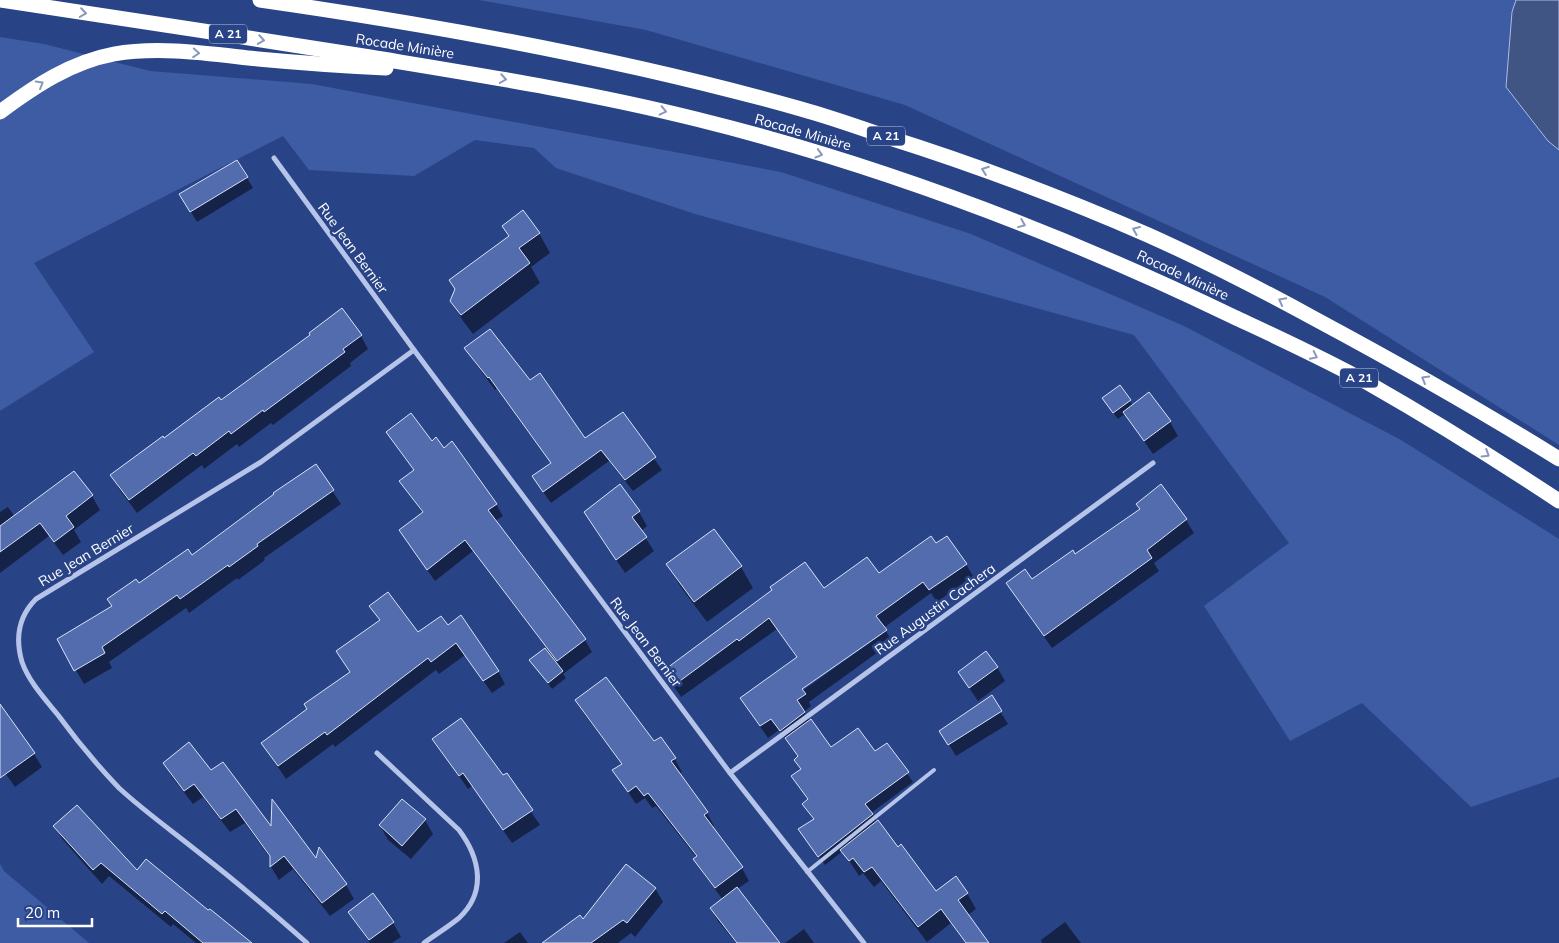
<svg xmlns="http://www.w3.org/2000/svg" width="1559" height="943" font-family="Mulish,sans-serif">
  <style>
    .green { fill: #3e5ca3 }
    .water { fill: #415585; stroke: #aabde8 }
    .shadow { fill: #0007 }
    .building { fill: #526cae; stroke: #d8e1f6 }
    .lines { fill: none; stroke-linecap: round; stroke-linejoin: round }
    .lane { stroke: #b5c4e8; stroke-width: 4 }
    .street { stroke: #b5c4e8; stroke-width: 5 }
    .highway { stroke: #fff; stroke-width: 15 }
    .oneway { stroke: #8998bd }
    .labels { text-anchor: middle; stroke-width: 5; stroke-linejoin: round; paint-order: stroke }
    .shield { fill: #294387; stroke: #bfc7db; stroke-width: 1 }
    .shield-label { font-size: 12px; font-weight: bold; fill: #fff }
    .street-label { font-size: 14px; fill: #fff; stroke: #294387 }
  </style>
  <rect width="100%" height="100%" fill="#294387"/>
  <g class="green">
    <polygon points="479,0 1559,0 1559,445 1325,297 905,105 646,30"/>
    <polygon points="0,37 44,44 150,71 312,84 781,172 971,234 1184,326 1401,440 1559,539 1559,777 1471,807 1362,703 1290,741 1204,606 1289,543 1134,335 695,214 556,168 534,148 475,140 414,176 309,170 283,136 34,263 94,352 0,411"/>
    <polygon points="0,864 4,871 89,943 0,943"/>
  </g>
  <polygon class="water" points="1516,0 1559,0 1559,150 1548,141 1506,87 1512,12"/>
  <g class="shadow">
    <polygon points="237,161 253,188 197,222 181,195"/>
    <polygon points="503,226 539,233 550,253 531,267 540,283 473,334 463,321 452,301 509,237"/>
    <polygon points="361,336 368,349 350,363 351,366 273,425 271,423 239,447 237,444 204,469 202,465 137,513 119,489 112,475 221,402"/>
    <polygon points="466,348 585,440 622,413 662,470 633,491 609,461 551,503 541,489 552,464 497,389 495,390 473,360"/>
    <polygon points="1120,386 1133,406 1170,422 1178,436 1153,454 1125,414 1118,419 1107,405"/>
    <polygon points="388,433 431,442 444,449 496,504 503,516 495,521 585,640 592,652 563,674 566,678 552,689 531,660 547,648 473,551 435,581 408,543 401,531 423,514 401,482 415,471"/>
    <polygon points="316,466 341,504 264,558 265,560 238,580 237,578 189,613 186,608 109,662 112,668 84,684 58,639 113,607 139,585 192,557"/>
    <polygon points="74,473 92,496 100,510 74,530 81,542 63,555 49,536 0,573 0,512 8,507 15,517"/>
    <polygon points="620,486 639,512 647,526 641,531 654,551 625,573 593,526"/>
    <polygon points="1161,486 1186,520 1194,533 1154,563 1159,571 1052,648 1015,596 1032,581 1075,555 1140,510"/>
    <polygon points="936,545 966,564 973,576 937,602 931,593 797,692 798,694 886,631 892,642 809,702 811,706 804,712 831,749 875,753 887,744 913,782 871,813 897,849 936,892 967,893 976,909 968,915 987,943 965,943 951,923 927,942 881,881 874,887 863,873 859,876 843,851 825,865 806,839 814,820 804,804 809,800 798,786 802,770 799,757 779,730 768,738 741,699 797,658 777,629 681,697 664,672 773,590 824,590 879,575"/>
    <polygon points="668,565 741,567 753,588 707,622 680,586"/>
    <polygon points="371,606 418,634 448,627 498,671 505,684 492,693 465,655 439,674 436,670 335,747 333,744 286,779 262,743 309,710 350,673 337,652 380,621"/>
    <polygon points="997,667 1005,681 978,701 959,673"/>
    <polygon points="991,697 1008,724 956,756 948,743"/>
    <polygon points="576,701 654,743 675,759 682,772 678,774 707,813 714,826 712,827 742,868 749,881 737,889 778,943 736,943 718,921 711,909 723,900 703,873 695,860 697,858 656,806 652,808 645,798 636,804 614,771 623,765 584,714"/>
    <polygon points="0,707 34,754 42,767 15,787 0,766"/>
    <polygon points="434,740 502,777 506,775 540,825 512,843 472,786 468,789"/>
    <polygon points="164,763 211,772 272,829 316,860 346,885 354,899 330,916 293,869 279,880 271,867 271,859 245,823 230,832 203,797 193,804 172,777"/>
    <polygon points="425,820 433,834 411,859 388,840 380,826"/>
    <polygon points="55,827 137,872 247,943 196,943 173,924 171,927 109,876 102,884 63,840"/>
    <polygon points="655,888 663,902 635,937 631,933 618,943 544,943 583,921"/>
    <polygon points="349,912 393,923 401,937 392,943 370,943"/>
    <polygon points="1065,922 1081,943 1042,943 1041,940"/>
    <polygon points="804,929 814,943 785,943"/>
    <polygon points="520,932 528,943 504,943"/>
  </g>
  <g class="building">
    <polygon points="237,160 248,177 190,212 179,194"/>
    <polygon points="523,210 540,233 519,248 530,263 461,315 450,301 455,289 449,280 509,236 502,226"/>
    <polygon points="342,308 362,335 343,349 345,352 264,412 263,410 231,434 229,431 196,456 193,453 129,500 110,475 163,436 164,438 219,397 221,400 310,335 309,333"/>
    <polygon points="490,329 530,380 540,373 585,438 623,412 656,457 625,480 601,450 543,492 532,476 551,463 489,377 488,378 464,348"/>
    <polygon points="1120,385 1131,400 1113,413 1102,398"/>
    <polygon points="1149,392 1171,421 1144,441 1123,412"/>
    <polygon points="411,413 432,441 436,437 444,448 452,441 497,504 488,510 586,639 557,661 465,540 427,570 399,530 423,512 399,481 414,470 386,432"/>
    <polygon points="316,464 334,490 257,544 258,546 229,567 228,565 180,599 177,595 102,647 105,653 74,671 57,639 112,606 107,599 136,579 139,583 188,549 192,555 274,494 273,493"/>
    <polygon points="74,471 93,495 66,516 74,527 54,542 40,523 0,552 0,526"/>
    <polygon points="620,484 640,511 632,517 647,537 616,560 584,512"/>
    <polygon points="1161,484 1187,519 1147,550 1152,558 1044,636 1006,583 1025,569 1032,579 1073,550 1075,554 1140,509 1136,504"/>
    <polygon points="714,529 742,566 694,602 666,564"/>
    <polygon points="931,536 936,543 947,536 967,564 929,590 923,582 876,616 887,630 802,689 806,694 797,700 805,712 780,731 771,719 760,726 740,698 797,657 769,618 739,641 737,639 673,686 663,671 772,590 770,587 805,562 824,588 867,557 879,573"/>
    <polygon points="388,592 418,632 441,616 448,625 461,615 499,671 483,681 456,643 431,662 428,658 327,735 325,732 278,766 261,743 307,709 304,704 350,672 336,651 380,620 369,606"/>
    <polygon points="545,648 563,671 548,683 529,660"/>
    <polygon points="986,651 998,667 969,688 958,672"/>
    <polygon points="606,677 654,741 661,737 676,758 671,761 708,812 704,815 743,867 715,888 693,859 697,856 648,793 644,796 636,786 628,792 612,770 622,764 575,700"/>
    <polygon points="992,695 1002,711 948,745 939,731"/>
    <polygon points="0,704 35,753 0,778"/>
    <polygon points="461,718 503,775 507,773 533,810 503,830 463,773 459,776 432,739"/>
    <polygon points="811,719 831,747 858,728 875,751 887,743 909,772 865,804 873,814 818,857 798,829 814,819 802,804 808,799 791,776 801,769 794,760 798,756 785,738"/>
    <polygon points="189,742 211,770 223,762 271,826 272,799 316,858 319,847 347,884 322,903 284,856 270,867 270,856 236,809 221,819 194,784 184,791 163,763"/>
    <polygon points="402,799 426,819 402,846 379,825"/>
    <polygon points="77,805 137,870 146,859 208,910 210,909 252,943 203,943 165,911 162,914 101,863 93,870 53,826"/>
    <polygon points="878,820 898,847 901,844 936,891 956,876 968,893 958,900 989,943 966,943 941,909 918,927 872,867 864,872 853,858 849,861 840,850"/>
    <polygon points="626,864 656,888 627,923 623,920 591,943 542,943 580,915 583,919"/>
    <polygon points="737,887 780,943 737,943 710,908"/>
    <polygon points="373,893 394,922 369,940 348,912"/>
  </g>
  <g class="lines">
    <polyline class="lane" points="807,872 934,770"/>
    <g class="street">
      <polyline points="274,158 414,350 730,773 864,943"/>
      <path d="M377,753L459,830C480,858 487,892 459,918C448,927 435,935 424,943"/>
      <polyline points="730,773 1153,463"/>
      <path d="M307,943C273,913 238,883 202,855C175,833 145,812 119,788C97,765 77,741 58,715C45,699 29,682 22,662C15,638 19,616 36,599L261,462L414,350"/>
    </g>
    <g class="highway">
      <path d="M0,0C123,19 247,37 370,57C479,75 588,92 696,119C882,165 1062,234 1234,317C1279,338 1325,359 1368,383C1433,420 1497,460 1559,501"/>
      <path d="M260,0C442,26 624,59 801,109C830,117 858,127 887,137C976,165 1063,198 1148,235C1206,261 1262,290 1317,320C1399,364 1480,410 1559,459"/>
      <path d="M0,112C35,86 71,62 114,54C161,46 211,54 258,59C301,63 343,66 386,68"/>
    </g>
  </g>
  <defs><path id="oneway-chevron" d="M-2-3.5L2.5 0L-2 3.5" fill="none" stroke-width="1.6" stroke-linecap="round" stroke-linejoin="round" transform="scale(1.25)"/></defs>
  <g class="oneway">
    <use href="#oneway-chevron" transform="translate(83 13) rotate(9)"/>
    <use href="#oneway-chevron" transform="translate(261 40) rotate(9)"/>
    <use href="#oneway-chevron" transform="translate(196 53) rotate(4)"/>
    <use href="#oneway-chevron" transform="translate(503 79) rotate(9)"/>
    <use href="#oneway-chevron" transform="translate(40 84) rotate(-30)"/>
    <use href="#oneway-chevron" transform="translate(663 111) rotate(13)"/>
    <use href="#oneway-chevron" transform="translate(819 154) rotate(16)"/>
    <use href="#oneway-chevron" transform="translate(985 170) rotate(-160)"/>
    <use href="#oneway-chevron" transform="translate(1022 224) rotate(22)"/>
    <use href="#oneway-chevron" transform="translate(1136 230) rotate(-157)"/>
    <use href="#oneway-chevron" transform="translate(1282 301) rotate(-152)"/>
    <use href="#oneway-chevron" transform="translate(1314 356) rotate(26)"/>
    <use href="#oneway-chevron" transform="translate(1425 379) rotate(-150)"/>
    <use href="#oneway-chevron" transform="translate(1486 454) rotate(32)"/>
  </g>
  <g class="labels">
    <g class="shield">
      <rect x="209" y="24.5" width="38" height="19" rx="4"/>
      <rect x="867" y="126.5" width="38" height="19" rx="4"/>
      <rect x="1340" y="368.5" width="38" height="19" rx="4"/>
    </g>
    <g class="shield-label">
      <text x="228" y="38">A 21</text>
      <text x="886" y="140">A 21</text>
      <text x="1359" y="382">A 21</text>
    </g>
    <g class="street-label">
      <text transform="translate(405 46) rotate(9)" y="5">Rocade Minière</text>
      <text transform="translate(803 132) rotate(16)" y="5">Rocade Minière</text>
      <text transform="translate(353 248) rotate(54)" y="5">Rue Jean Bernier</text>
      <text transform="translate(1183 275) rotate(25)" y="5">Rocade Minière</text>
      <text transform="translate(86 555) rotate(-31)" y="5">Rue Jean Bernier</text>
      <text transform="translate(935 609) rotate(-36)" y="5">Rue Augustin Cachera</text>
      <text transform="translate(646 642) rotate(53)" y="5">Rue Jean Bernier</text>
    </g>
  </g>
  <path d="M18 918v8h74v-8" fill="none" stroke="#ffffff" stroke-width="2.5"/>
  <text x="25" y="918" font-size="15" fill="#ffffff" stroke="#294387" stroke-width="4" paint-order="stroke">20 m</text>
</svg>
